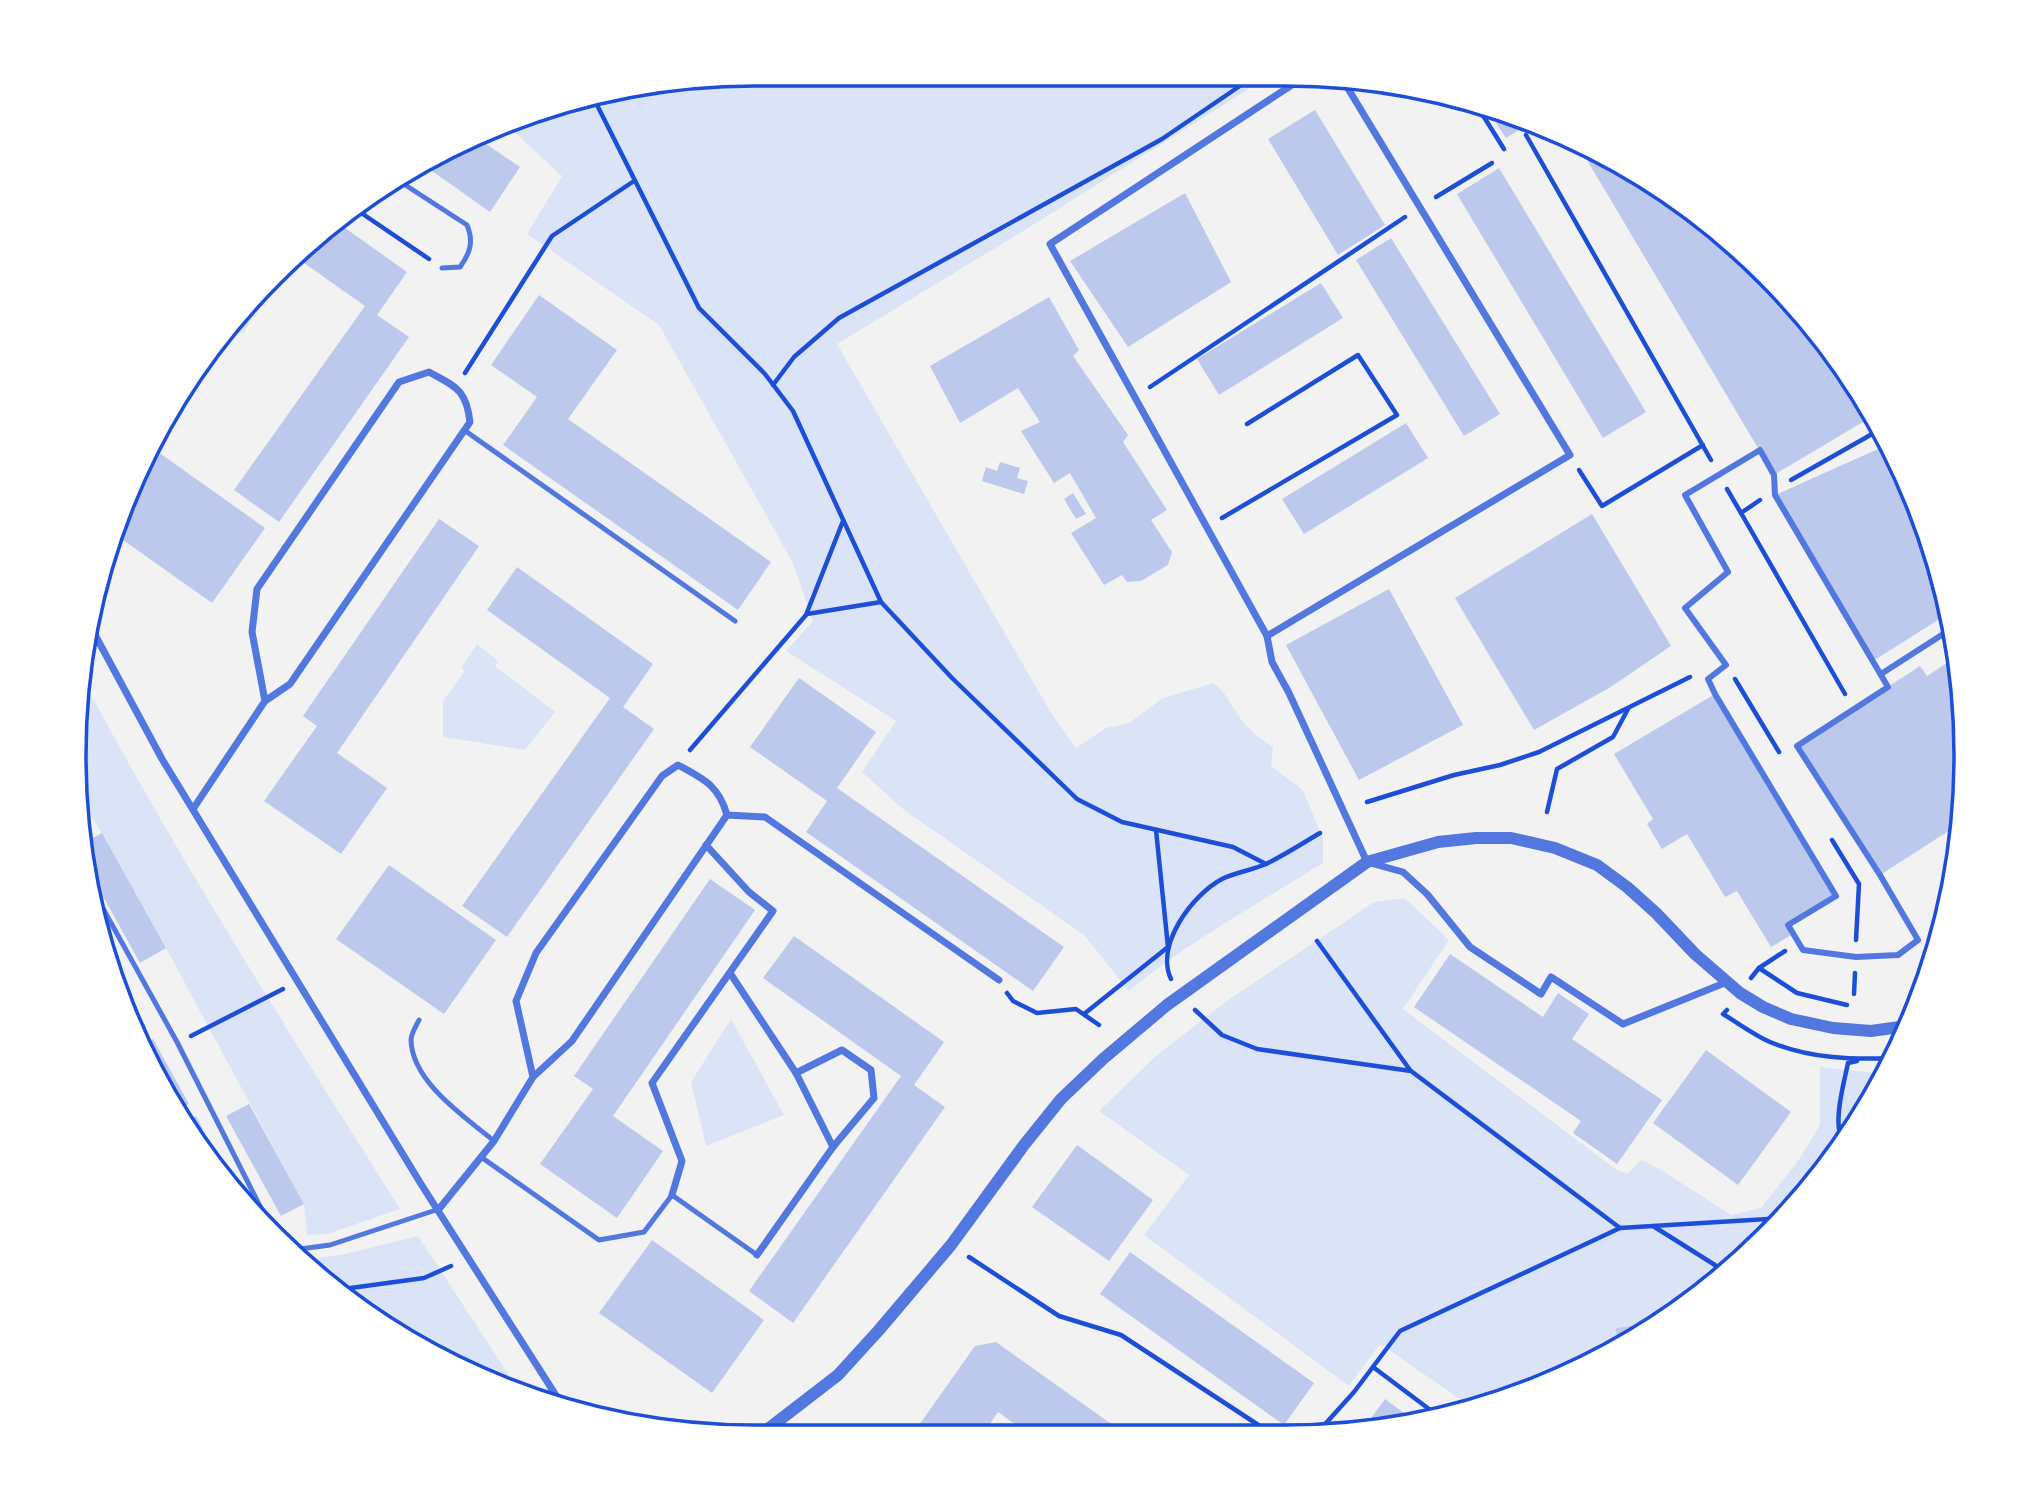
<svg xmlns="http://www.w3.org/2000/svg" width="2040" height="1511" font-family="'IBM Plex Sans',sans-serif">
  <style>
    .green { fill: #dbe4f7 }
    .building { fill: #bdc9ec }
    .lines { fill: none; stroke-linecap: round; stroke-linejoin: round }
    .path { stroke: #1d4ed8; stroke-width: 4.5 }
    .service { stroke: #5277de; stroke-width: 5 }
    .pedestrian { stroke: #5277de; stroke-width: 6 }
    .minor { stroke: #5277de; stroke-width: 7 }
    .tertiary { stroke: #5277de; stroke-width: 12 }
    .rim { fill: none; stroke: #1d4ed8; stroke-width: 3.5 }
  </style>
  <rect width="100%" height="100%" fill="#f2f2f2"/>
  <g class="green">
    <path d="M755,74L1271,75L1020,233L837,344L1050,711L1076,748L1106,728L1129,723L1163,698L1213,683C1226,692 1229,702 1238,715C1247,729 1259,738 1273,747L1271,766L1303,790L1323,839V863C1258,904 1188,942 1129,991L1084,935L904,810L862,772L896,721L786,651L813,621L793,563L659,325L527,234L562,176L510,128L579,97Z"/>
    <polygon points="261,290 267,295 244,332 222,337 242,306"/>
    <polygon points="477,644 498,661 495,666 555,712 525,750 443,737 443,701 465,671 461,668"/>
    <path d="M85,684C182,864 291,1036 400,1209L327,1234L307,1235L304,1204L166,948L81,797Z"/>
    <polygon points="1405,898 1449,940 1403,1009 1614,1168 1627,1174 1641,1160 1663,1171 1731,1215 1761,1208 1800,1158 1820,1125 1820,1067 1875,1073 1878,1090 1798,1205 1700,1296 1546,1385 1470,1406 1380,1344 1349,1386 1144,1235 1189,1175 1099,1111 1157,1055 1227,1001 1374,902"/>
    <polygon points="731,1019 784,1115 706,1146 691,1082"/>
    <polygon points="418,1236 518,1389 415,1346 402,1337 402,1327 388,1327 306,1269 299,1261 345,1254"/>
  </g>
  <g class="building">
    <polygon points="1484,105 1499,110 1533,121 1506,138"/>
    <polygon points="1315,110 1385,225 1338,255 1268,139"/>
    <polygon points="482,141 520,167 490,212 425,166"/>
    <polygon points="1598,153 1663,188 1734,243 1825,340 1873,416 1774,475 1587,160"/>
    <polygon points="1499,168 1646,412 1603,438 1457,194"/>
    <polygon points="1185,193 1231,282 1128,347 1070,261"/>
    <polygon points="338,223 407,272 377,315 409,337 279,522 234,490 365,306 297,258"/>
    <polygon points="1391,238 1500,414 1464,436 1356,260"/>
    <polygon points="1321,283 1343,318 1219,395 1197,359"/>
    <polygon points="539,295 617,350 568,419 771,562 738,610 503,445 537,397 491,365"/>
    <polygon points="1049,297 1079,350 1073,356 1128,435 1123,442 1167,510 1151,520 1172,552 1168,565 1141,581 1127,582 1122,575 1104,585 1071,533 1096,518 1070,473 1054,483 1021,431 1040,422 1018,388 960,423 930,366"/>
    <polygon points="1406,423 1428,458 1304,534 1282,499"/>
    <polygon points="154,449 265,528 212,603 116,535 138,472"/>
    <polygon points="1878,449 1919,514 1943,579 1949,613 1873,661 1775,495"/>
    <polygon points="1000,462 1020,468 1017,478 1028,481 1024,494 982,481 986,467 997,471"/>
    <polygon points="1073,493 1086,514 1076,519 1064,499"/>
    <polygon points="1592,514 1671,646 1609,688 1534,730 1455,598"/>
    <polygon points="439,519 479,546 337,753 387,788 341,854 264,801 317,726 303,716"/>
    <polygon points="517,567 653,664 623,707 654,729 507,937 462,906 610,698 487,610"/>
    <polygon points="1389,589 1463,725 1359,780 1286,645"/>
    <polygon points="1956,657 1965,710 1961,823 1880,875 1797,746 1920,666 1927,676"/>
    <polygon points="799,678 876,732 837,788 1064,947 1033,991 806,832 827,801 750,747"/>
    <polygon points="1715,694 1836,896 1788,925 1793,934 1771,947 1737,891 1725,897 1687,834 1662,849 1647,824 1653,819 1614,754"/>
    <polygon points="102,833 166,948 140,963 84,862 80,845"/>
    <polygon points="389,865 496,940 444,1014 336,939"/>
    <polygon points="710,879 755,910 613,1116 663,1151 617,1218 540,1164 593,1089 574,1076"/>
    <polygon points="794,936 944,1042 914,1085 945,1107 793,1323 749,1291 901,1076 763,978"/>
    <polygon points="1450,954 1543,1017 1558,993 1589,1014 1572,1039 1662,1100 1617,1164 1573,1133 1581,1121 1414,1007"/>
    <polygon points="118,976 125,989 119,992 115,977"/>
    <polygon points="132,1001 146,1027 138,1031 145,1044 153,1039 189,1104 179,1109 125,1016 123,1006"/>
    <polygon points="1706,1050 1791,1112 1738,1185 1653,1123"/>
    <polygon points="249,1104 304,1204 281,1216 226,1116"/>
    <polygon points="196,1116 203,1129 194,1134 186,1122"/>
    <polygon points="1077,1145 1153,1200 1109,1261 1032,1207"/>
    <polygon points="652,1240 764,1320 712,1393 599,1313"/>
    <polygon points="1130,1252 1314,1383 1284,1425 1100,1294"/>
    <polygon points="1633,1326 1634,1334 1617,1344 1616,1328"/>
    <polygon points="996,1342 1124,1433 1029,1434 998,1412 983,1434 912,1435 975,1346"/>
    <polygon points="1385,1399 1415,1421 1374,1432 1361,1432"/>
  </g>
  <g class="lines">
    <g class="path">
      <polyline points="592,95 699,308 765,374 793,411 881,602 952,678 1077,799 1122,822 1233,847 1266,864"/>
      <polyline points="1474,101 1504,149"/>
      <polyline points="1526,135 1711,460"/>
      <polyline points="1436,197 1492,163"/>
      <polyline points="354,208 429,259"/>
      <polyline points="465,373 552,236 634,181"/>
      <polyline points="1842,381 1849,378"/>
      <polyline points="773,385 794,357 839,318 1162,139 1256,75"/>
      <polyline points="1150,387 1405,217"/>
      <polyline points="1579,470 1602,506 1703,445"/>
      <polyline points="1791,480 1881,429"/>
      <polyline points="1727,489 1741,513 1760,500"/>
      <polyline points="1741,513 1845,694"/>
      <polyline points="1222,518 1397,415 1358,355 1247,424"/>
      <polyline points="807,614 881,602"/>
      <polyline points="1735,679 1779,752"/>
      <polyline points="690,750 806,615 843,521"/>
      <polyline points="1367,802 1454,775 1500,765 1539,752 1690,677"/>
      <polyline points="1547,812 1557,769 1613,737 1628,709"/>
      <polyline points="1832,840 1859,884 1856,940"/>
      <polyline points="1317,941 1410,1070"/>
      <polyline points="1759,968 1797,993 1847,1005"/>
      <polyline points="1751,978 1759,968 1785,951"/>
      <path d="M1171,979C1155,945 1192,895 1222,879C1236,872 1254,870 1268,863C1286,854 1303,843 1320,833"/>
      <polyline points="1007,993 1013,1001 1037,1013 1076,1009 1099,1025"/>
      <polyline points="1854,994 1855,973"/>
      <polyline points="1908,1003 1918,1001"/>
      <polyline points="1195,1010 1222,1035 1257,1049 1411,1071 1620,1228 1783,1218"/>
      <path d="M1727,1010L1723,1014C1738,1023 1754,1035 1770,1042C1809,1058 1851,1060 1893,1058"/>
      <polyline points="1084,1014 1168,947 1156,830"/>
      <polyline points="191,1036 283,989"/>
      <path d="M1843,1141C1832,1124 1844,1083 1848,1063L1857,1061"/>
      <polyline points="1653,1226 1726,1272"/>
      <polyline points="969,1257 1059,1316 1121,1335 1269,1432"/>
      <polyline points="336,1290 424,1278 451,1266"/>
      <polyline points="1373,1367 1437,1415"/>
      <polyline points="1318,1432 1354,1392 1400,1331 1620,1228"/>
    </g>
    <g class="service">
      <path d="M396,179L467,225C474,242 470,253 460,267L442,268"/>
      <polyline points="464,430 735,621"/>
      <polyline points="90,885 177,1042 273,1232 300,1249 330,1245 439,1209"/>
      <path d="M419,1020C416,1026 411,1034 411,1040C412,1082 465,1117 494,1141"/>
      <polyline points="481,1157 599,1240 644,1232 672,1195 757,1255"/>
    </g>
    <g class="pedestrian">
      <polygon points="1760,450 1774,475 1775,495 1888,687 1797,746 1880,875 1918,940 1898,955 1856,957 1803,950 1788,925 1836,896 1715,694 1708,679 1726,665 1685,608 1728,572 1685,495"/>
      <polyline points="1881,674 1951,629"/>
    </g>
    <g class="minor">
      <polyline points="1307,75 1050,244 1267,636 1272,662 1289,693 1367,862 1403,872 1427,894 1470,947 1541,994 1551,977 1623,1024 1727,982"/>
      <polyline points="87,620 162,759 421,1184 564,1408"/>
      <polyline points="1267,636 1570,455 1341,77"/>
      <path d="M193,809L265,701L290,684L470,422C466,389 456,387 429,372L399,382L257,589L252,632L265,701"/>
      <polyline points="727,815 765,817 999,980"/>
      <polyline points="730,973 796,1073 833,1147 757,1255"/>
      <polyline points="796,1073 842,1050 871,1070 874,1098 833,1147"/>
      <polyline points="672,1195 682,1161 652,1083 773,911 749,892 706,845"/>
      <path d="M439,1209L494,1141L533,1077L572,1041L727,815C719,786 704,779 678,765L662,776L536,953L516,1001L533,1077"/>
    </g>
    <polyline class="tertiary" points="759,1436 838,1375 879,1330 951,1245 1024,1145 1061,1099 1103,1059 1167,1005 1367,862 1438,842 1476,838 1511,838 1555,848 1597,865 1627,887 1656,913 1695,954 1740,993 1763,1007 1791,1019 1833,1028 1871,1031 1907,1026"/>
  </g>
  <path d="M0 0H2040V1511H0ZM755 86H1285A669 669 0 0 1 1954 755V756A669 669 0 0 1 1285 1425H755A669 669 0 0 1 86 756V755A669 669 0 0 1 755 86Z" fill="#fff" fill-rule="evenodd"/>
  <path class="rim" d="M755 86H1285A669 669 0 0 1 1954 755V756A669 669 0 0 1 1285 1425H755A669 669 0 0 1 86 756V755A669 669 0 0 1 755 86Z"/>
</svg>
